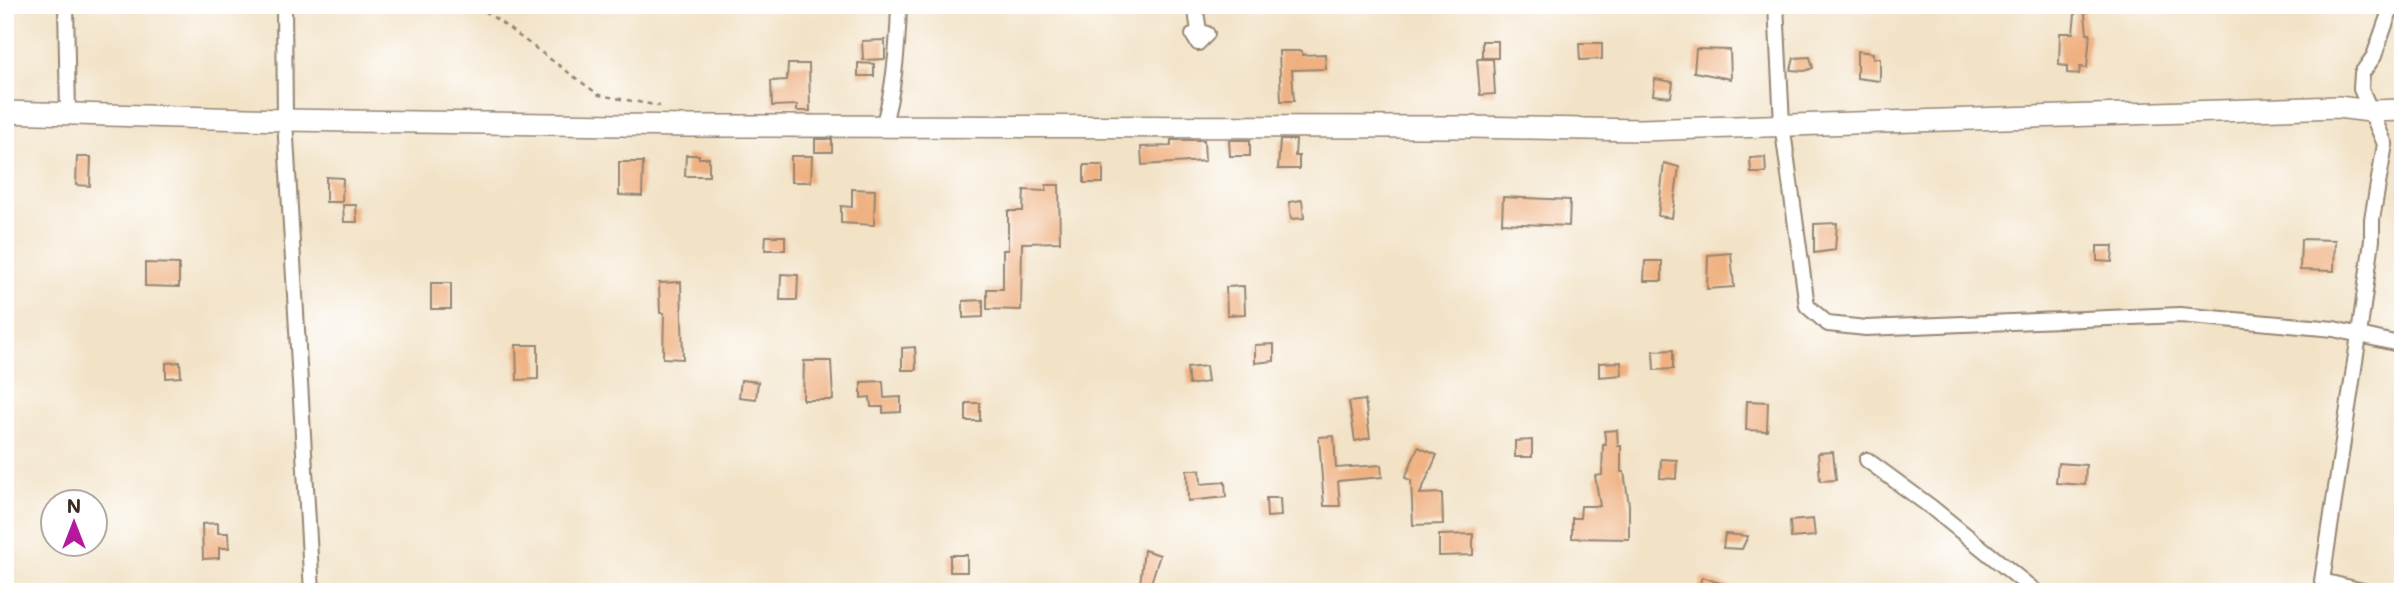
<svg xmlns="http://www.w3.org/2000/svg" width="2408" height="597" font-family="Mali,sans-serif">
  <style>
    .building { fill: #efb181 }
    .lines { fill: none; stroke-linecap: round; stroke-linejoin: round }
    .street-casing { stroke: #968672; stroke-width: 18 }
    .secondary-casing { stroke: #968672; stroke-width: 24 }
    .path { stroke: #968672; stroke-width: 2.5; stroke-dasharray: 5 5; stroke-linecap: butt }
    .street { stroke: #fff; stroke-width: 14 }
    .secondary { stroke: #fff; stroke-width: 21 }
  </style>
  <rect width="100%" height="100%" fill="#fff"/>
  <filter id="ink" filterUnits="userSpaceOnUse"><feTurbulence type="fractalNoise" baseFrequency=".0143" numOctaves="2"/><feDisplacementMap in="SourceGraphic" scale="14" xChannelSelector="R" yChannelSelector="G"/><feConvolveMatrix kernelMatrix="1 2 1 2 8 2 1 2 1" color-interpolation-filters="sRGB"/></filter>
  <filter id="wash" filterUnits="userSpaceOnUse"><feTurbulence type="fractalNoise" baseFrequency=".00686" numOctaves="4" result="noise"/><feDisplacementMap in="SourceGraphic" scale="28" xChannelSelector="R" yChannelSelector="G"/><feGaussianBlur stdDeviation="1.57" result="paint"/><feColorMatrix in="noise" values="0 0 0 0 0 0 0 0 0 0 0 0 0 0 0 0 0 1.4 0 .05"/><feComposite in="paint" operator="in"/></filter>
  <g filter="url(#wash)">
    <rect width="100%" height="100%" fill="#f2e2c6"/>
    <g id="blocks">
      <g class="building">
        <polygon points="2076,5 2084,5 2087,33 2090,33 2087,68 2080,67 2079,74 2067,73 2067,66 2059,65 2060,33 2073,33"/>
        <polygon points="885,40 885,59 863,60 862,41"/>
        <rect x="1482" y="41" width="16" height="17"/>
        <polygon points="1579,43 1602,43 1602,59 1580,60"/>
        <polygon points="1696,49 1730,50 1731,79 1694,72"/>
        <polygon points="1279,51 1302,51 1302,55 1325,54 1326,69 1292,70 1294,101 1281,101"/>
        <polygon points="1857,51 1873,53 1873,58 1880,58 1880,81 1857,78"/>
        <polygon points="1810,57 1813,68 1805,71 1791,70 1794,58"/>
        <polygon points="1477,59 1493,59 1495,94 1480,95"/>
        <polygon points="858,63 874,64 874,76 858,76"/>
        <polygon points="788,64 809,64 810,111 797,111 797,105 772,106 771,81 787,80"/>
        <polygon points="1655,79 1673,82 1671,97 1653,95"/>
        <rect x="815" y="139" width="17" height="13"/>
        <polygon points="1171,140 1204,140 1205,161 1142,165 1141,147 1171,146"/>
        <polygon points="1229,140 1250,140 1250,156 1230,156"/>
        <polygon points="1280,140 1296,140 1295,156 1299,156 1299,169 1278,169"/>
        <polygon points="686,155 699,155 699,158 709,158 709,176 685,176"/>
        <polygon points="791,156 812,156 811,182 791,182"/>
        <polygon points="77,157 91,157 90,186 76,185"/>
        <polygon points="1765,157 1766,173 1751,173 1750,158"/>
        <polygon points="619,162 643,162 642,196 619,195"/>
        <polygon points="1664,163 1679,167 1672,218 1658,216"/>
        <rect x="1084" y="165" width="19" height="18"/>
        <polygon points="326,177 343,178 342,202 326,202"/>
        <polygon points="1046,185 1059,185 1060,242 1022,243 1021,310 987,309 987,289 1003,289 1003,250 1008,250 1008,211 1023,211 1024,190 1046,191"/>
        <polygon points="852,189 875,190 874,225 841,223 841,206 852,207"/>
        <polygon points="1503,197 1570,200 1569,226 1502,223"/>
        <polygon points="1302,200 1304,218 1291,219 1289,202"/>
        <polygon points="343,205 356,205 357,222 344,222"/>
        <polygon points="1837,223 1835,250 1814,253 1814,224"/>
        <polygon points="766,236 785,236 785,250 765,250"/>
        <polygon points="2301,239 2335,240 2334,271 2300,270"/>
        <polygon points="2097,246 2113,246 2112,262 2097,261"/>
        <polygon points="1731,253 1734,287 1707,289 1708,255"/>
        <polygon points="1645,261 1662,261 1662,281 1644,281"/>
        <polygon points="145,263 179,264 179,287 145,286"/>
        <polygon points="781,274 798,275 797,300 780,300"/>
        <polygon points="681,282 683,359 663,358 664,313 660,313 659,283"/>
        <rect x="431" y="283" width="20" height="26"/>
        <polygon points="1244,286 1245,314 1227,315 1226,287"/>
        <polygon points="983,300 983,317 963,318 963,301"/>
        <polygon points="1274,344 1274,361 1255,363 1255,345"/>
        <polygon points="516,345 538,345 538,379 517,380"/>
        <polygon points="915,347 916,370 902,370 902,348"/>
        <polygon points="1673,350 1673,369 1654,370 1653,351"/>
        <polygon points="804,361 831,361 833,400 803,400"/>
        <polygon points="180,362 181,377 166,378 166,363"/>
        <polygon points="1621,362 1622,375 1599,377 1599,363"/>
        <polygon points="1206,366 1208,382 1189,385 1187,368"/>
        <polygon points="741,380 758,382 756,399 739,397"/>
        <polygon points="883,381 884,398 901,397 901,412 883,413 883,407 871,407 870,397 861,398 861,382"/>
        <polygon points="1365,400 1370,438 1355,441 1349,402"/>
        <polygon points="1747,401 1768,402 1767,431 1746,430"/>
        <rect x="966" y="403" width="14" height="18"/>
        <polygon points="1617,430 1618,446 1621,446 1621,472 1624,472 1629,505 1629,539 1572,538 1572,518 1580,518 1581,506 1600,506 1595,476 1602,475 1603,445 1606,445 1604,431"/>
        <polygon points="1334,436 1336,468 1381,465 1382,477 1338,481 1340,506 1324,506 1319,437"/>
        <polygon points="1532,440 1532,457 1515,457 1515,441"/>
        <polygon points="1418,447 1437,455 1420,494 1442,493 1443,524 1413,525 1411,480 1405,478"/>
        <polygon points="1833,452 1836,480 1820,481 1818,453"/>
        <polygon points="1661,459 1677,460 1676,479 1660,478"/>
        <polygon points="2058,463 2086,465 2085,485 2056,483"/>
        <polygon points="1187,470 1200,470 1201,484 1225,482 1226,497 1188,501"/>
        <polygon points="1266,498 1280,498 1281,516 1267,517"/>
        <polygon points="1813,519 1815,536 1791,538 1790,521"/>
        <polygon points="218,523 218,533 228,533 229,548 219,548 219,558 203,559 202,524"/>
        <polygon points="1473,534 1473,555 1439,556 1439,535"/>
        <polygon points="1725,534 1748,536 1742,549 1723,548"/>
        <polygon points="1144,550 1160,555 1148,592 1139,592"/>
        <rect x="950" y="555" width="17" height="17"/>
        <polygon points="1702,577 1738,589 1737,592 1697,592"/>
      </g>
    </g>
  </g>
  <g filter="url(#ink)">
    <use href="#blocks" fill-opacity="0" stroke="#968672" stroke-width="2"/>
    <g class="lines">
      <g class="street-casing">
        <g id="street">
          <polyline points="66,5 68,115"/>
          <polyline points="284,5 285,120 312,592"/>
          <polyline points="1195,5 1199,31 1193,35 1198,43 1207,34 1199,31"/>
          <polyline points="1776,5 1782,124 1807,306 1828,324 1866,328 2180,315 2334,329 2403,345"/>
          <path d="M883,126C895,88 898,45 899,5"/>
          <polyline points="1867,460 1931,507 2036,592"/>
          <polyline points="2367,592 2322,581 2359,335 2372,240 2372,219 2385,144 2361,89 2362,73 2374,56 2392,5"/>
        </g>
      </g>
      <g class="secondary-casing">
        <polyline id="secondary" points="5,112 285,120 689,126 1469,127 1641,130 2338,107 2370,111 2403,110"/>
      </g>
      <polyline class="path" points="477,5 599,95 660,106"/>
      <use href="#street" class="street"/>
      <use href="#secondary" class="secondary"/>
    </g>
  </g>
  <rect width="2408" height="597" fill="none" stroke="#fff" stroke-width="28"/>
  <g transform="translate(74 523)"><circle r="33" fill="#ffffff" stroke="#b1aaa5" stroke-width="2"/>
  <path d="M0-5L12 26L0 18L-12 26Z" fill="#b5179e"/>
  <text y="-10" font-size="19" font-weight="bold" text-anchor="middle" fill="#3b2a1e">N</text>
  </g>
</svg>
